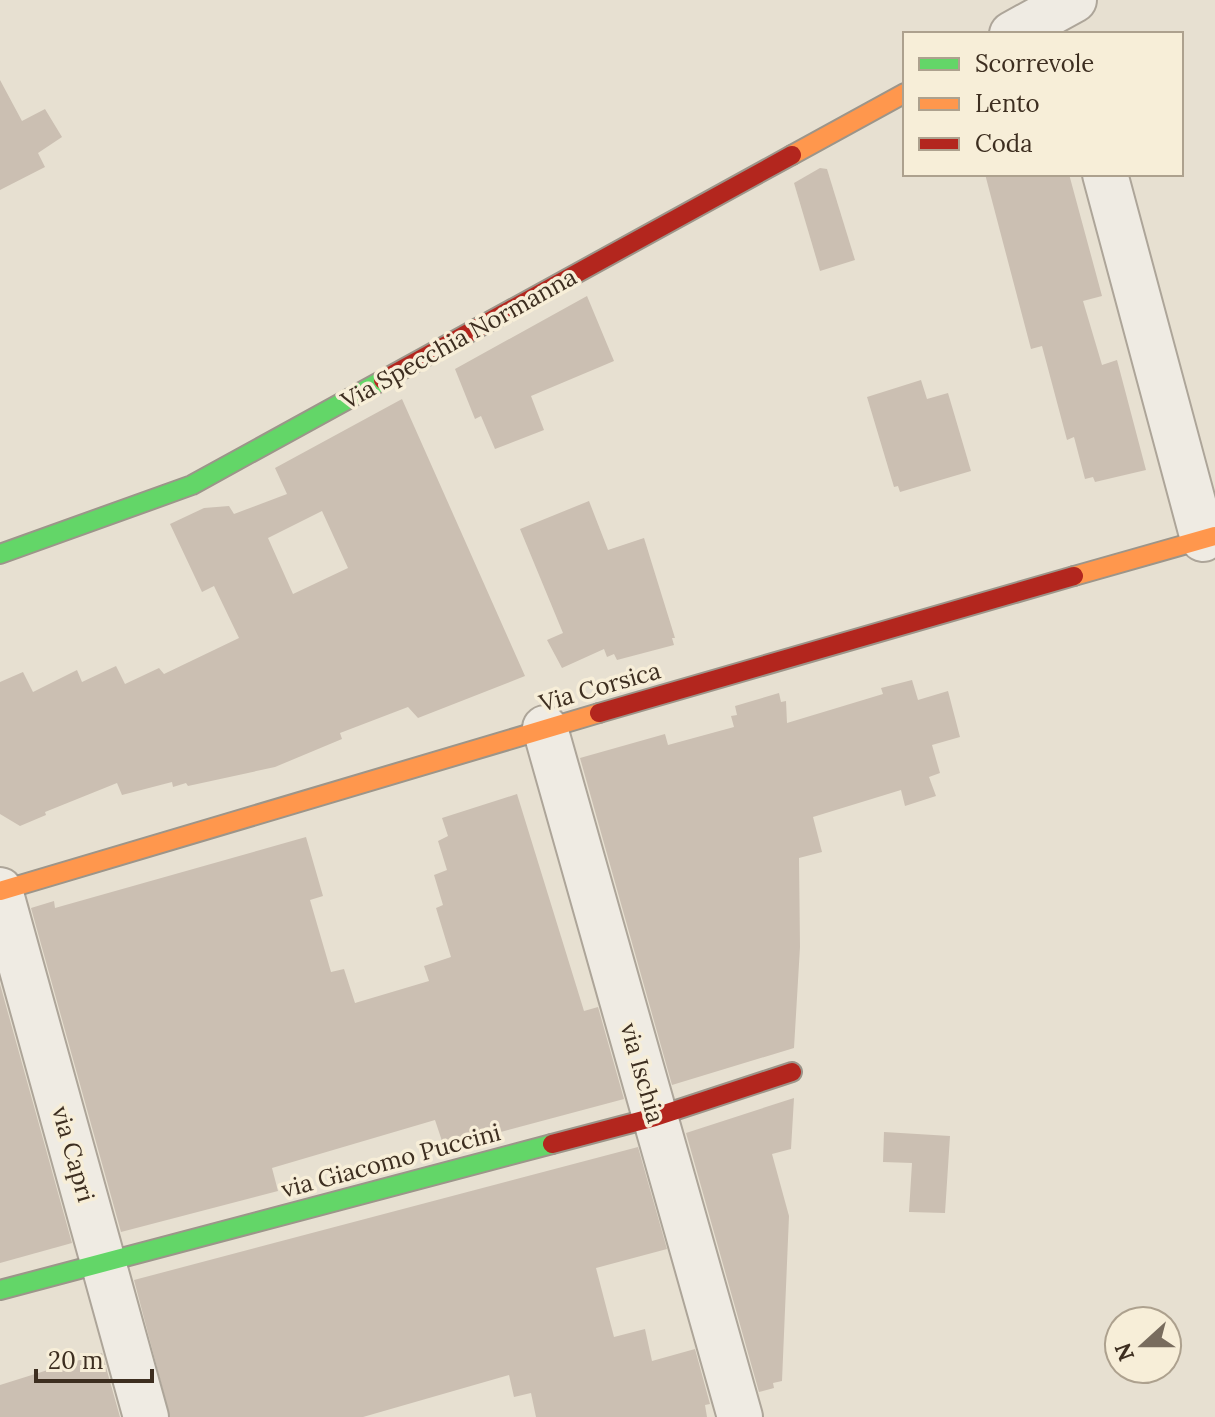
<svg xmlns="http://www.w3.org/2000/svg" width="1215" height="1417" font-family="Lora,serif">
  <style>
    .building { fill: #cbbfb2; fill-rule: evenodd }
    .lines { fill: none; stroke-linecap: round; stroke-linejoin: round }
    .street-casing { stroke: #ada599; stroke-width: 48 }
    .fast-casing { stroke: #9c958a; stroke-width: 22 }
    .slow-casing { stroke: #9c958a; stroke-width: 22 }
    .jam-casing { stroke: #9c958a; stroke-width: 22 }
    .street { stroke: #efebe3; stroke-width: 44 }
    .fast { stroke: #63d668; stroke-width: 18 }
    .slow { stroke: #ff974d; stroke-width: 18 }
    .jam { stroke: #b3261e; stroke-width: 18 }
    .labels { text-anchor: middle; stroke-width: 7; stroke-linejoin: round; paint-order: stroke }
    .street-label { font-size: 24px; fill: #3d2e20; stroke: #f7eed8 }
  </style>
  <rect width="100%" height="100%" fill="#e7e0d1"/>
  <g class="building">
    <polygon points="0,80 22,121 45,109 62,137 38,153 45,167 0,190"/>
    <polygon points="820,168 827,169 855,260 820,271 794,183"/>
    <polygon points="985,174 1069,174 1102,296 1083,301 1102,365 1117,360 1146,470 1095,482 1093,477 1085,479 1074,437 1067,440 1042,346 1031,349"/>
    <polygon points="587,296 614,361 531,396 544,430 495,449 481,416 475,419 455,369"/>
    <polygon points="921,380 927,399 948,393 971,471 900,492 898,486 894,487 867,397"/>
    <path d="M402,399L525,676L418,718L408,707L340,733L342,739L275,767L188,786L186,783L173,787L172,782L122,795L117,783L45,812L46,815L20,826L0,814V682L23,672L33,692L77,670L82,682L116,666L125,684L159,668L164,674L239,638L214,586L202,592L170,524L204,508L229,506L234,514L287,494L275,468ZM322,511L348,568L293,594L268,538Z"/>
    <polygon points="589,501 608,550 644,538 675,638 672,638 674,645 617,660 614,654 607,657 604,649 562,668 547,640 563,633 520,529"/>
    <polygon points="912,680 918,700 948,691 960,737 932,745 940,773 929,777 936,796 905,806 901,790 813,817 822,852 799,858 800,947 794,1048 672,1085 580,758 665,734 668,745 734,727 731,716 737,715 735,706 779,693 781,702 786,701 787,723 883,694 881,688"/>
    <polygon points="517,794 584,1011 598,1007 624,1099 444,1147 435,1120 272,1168 278,1191 121,1232 31,908 54,901 55,908 306,837 323,896 310,900 331,972 344,969 355,1003 429,981 424,966 451,957 436,908 443,905 434,875 447,870 438,841 448,836 442,818"/>
    <polygon points="0,984 72,1243 0,1263"/>
    <polygon points="794,1098 791,1149 772,1154 789,1216 782,1381 773,1383 774,1388 759,1392 686,1133"/>
    <polygon points="884,1132 950,1136 945,1213 909,1212 912,1163 883,1162"/>
    <polygon points="638,1147 667,1249 596,1268 614,1337 645,1329 652,1361 695,1349 710,1404 705,1405 707,1417 536,1417 531,1393 514,1397 509,1375 363,1417 170,1417 134,1280"/>
    <polygon points="102,1353 120,1417 0,1417 0,1385"/>
  </g>
  <g class="lines">
    <g class="street-casing">
      <g id="street">
        <polyline points="1012,34 1074,0"/>
        <polyline points="1105,174 1203,539"/>
        <polyline points="545,728 740,1417"/>
        <polyline points="0,890 146,1417"/>
      </g>
    </g>
    <g class="fast-casing">
      <g id="fast">
        <polyline points="0,554 192,485 383,380"/>
        <polyline points="0,1290 552,1144"/>
      </g>
    </g>
    <g class="slow-casing">
      <g id="slow">
        <polyline points="792,155 905,93"/>
        <polyline points="1074,576 1215,536"/>
        <polyline points="0,891 599,713"/>
      </g>
    </g>
    <g class="jam-casing">
      <g id="jam">
        <polyline points="383,380 792,155"/>
        <polyline points="599,713 1074,576"/>
        <polyline points="552,1144 655,1117 792,1072"/>
      </g>
    </g>
    <use href="#street" class="street"/>
    <use href="#fast" class="fast"/>
    <use href="#slow" class="slow"/>
    <use href="#jam" class="jam"/>
  </g>
  <g class="labels">
    <g class="street-label">
      <text transform="translate(459 339) rotate(-29)" y="8">Via Specchia Normanna</text>
      <text transform="translate(600 687) rotate(-16)" y="8">Via Corsica</text>
      <text transform="translate(642 1073) rotate(74)" y="8">via Ischia</text>
      <text transform="translate(73 1154) rotate(74)" y="8">via Capri</text>
      <text transform="translate(391 1161) rotate(-15)" y="8">via Giacomo Puccini</text>
    </g>
  </g>
  <rect x="903" y="32" width="280" height="144" fill="#f7eed8" stroke="#ada18e" stroke-width="2"/>
  <rect x="919" y="58" width="40" height="12" fill="#63d668" stroke="#ada18e" stroke-width="2"/>
  <text x="975" y="72" font-size="24" fill="#3d2e20">Scorrevole</text>
  <rect x="919" y="98" width="40" height="12" fill="#ff974d" stroke="#ada18e" stroke-width="2"/>
  <text x="975" y="112" font-size="24" fill="#3d2e20">Lento</text>
  <rect x="919" y="138" width="40" height="12" fill="#b3261e" stroke="#ada18e" stroke-width="2"/>
  <text x="975" y="152" font-size="24" fill="#3d2e20">Coda</text>
  <g transform="translate(1143 1345) rotate(249)"><circle r="38" fill="#f7eed8" stroke="#ada18e" stroke-width="2"/>
  <path d="M0-6L14 30L0 20L-14 30Z" fill="#786c5e"/>
  <text y="-12" font-size="22" font-weight="bold" text-anchor="middle" fill="#3d2e20">N</text>
  </g>
  <path d="M36 1369v12h116v-12" fill="none" stroke="#3d2e20" stroke-width="4"/>
  <text x="48" y="1369" font-size="24" fill="#3d2e20" stroke="#f7eed8" stroke-width="6" paint-order="stroke">20 m</text>
</svg>
